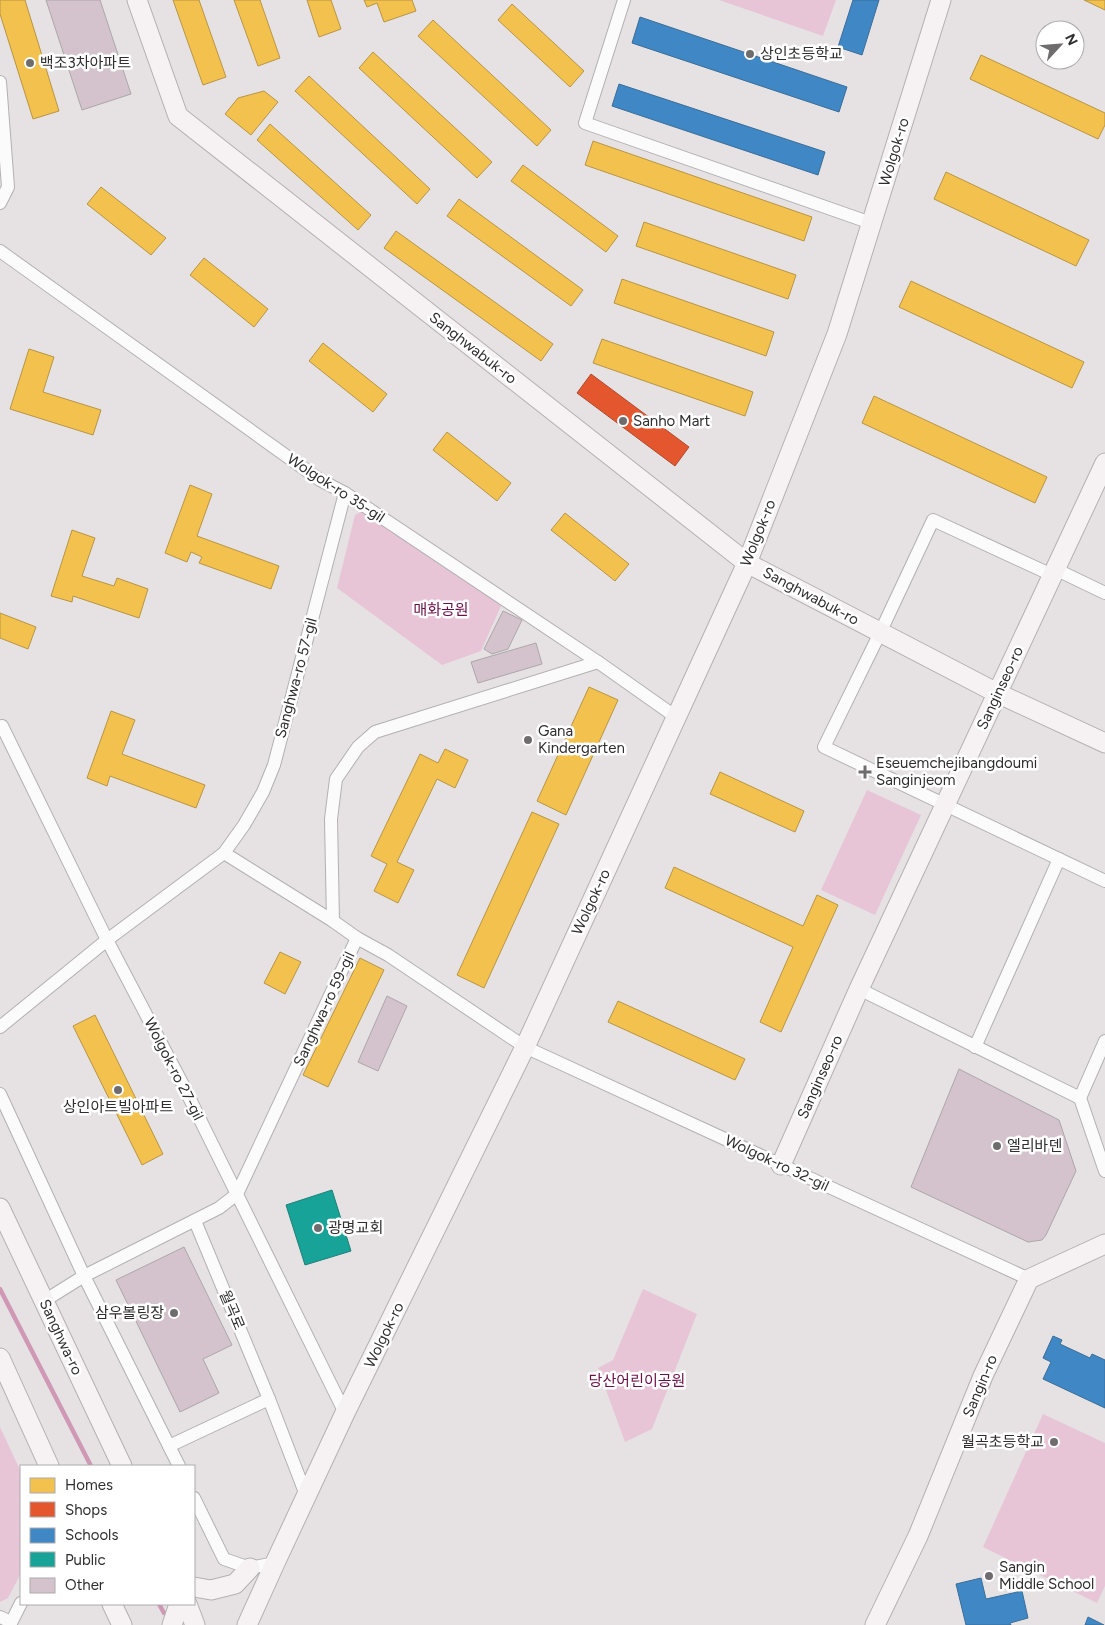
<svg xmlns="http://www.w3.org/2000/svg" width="1105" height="1625" font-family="Figtree,'Noto Sans KR',sans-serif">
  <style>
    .green { fill: #e7c5d6 }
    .homes { fill: #f2c14e; stroke: #b89544 }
    .shops { fill: #e4572e; stroke: #ae4a2e }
    .schools { fill: #3f88c5; stroke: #3a6d98 }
    .public { fill: #17a398; stroke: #1e8078 }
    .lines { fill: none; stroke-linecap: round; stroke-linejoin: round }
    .stream { stroke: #cf98b4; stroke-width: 4.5 }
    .building { fill: #d4c3cc; stroke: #aba7a9 }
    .street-casing { stroke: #b3b0b1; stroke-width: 14 }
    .secondary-casing { stroke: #b3b0b1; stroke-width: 21 }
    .street { stroke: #fbfbfb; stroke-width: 12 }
    .secondary { stroke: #f6f2f4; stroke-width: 19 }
    .poi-dot { fill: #6f6c6e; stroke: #fff; stroke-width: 2 }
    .labels { text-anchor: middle; stroke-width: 5; stroke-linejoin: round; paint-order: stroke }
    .poi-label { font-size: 15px; fill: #2f2d2e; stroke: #fff; text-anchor: start }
    .street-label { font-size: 15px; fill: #2f2d2e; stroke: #fff }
    .park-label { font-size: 15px; fill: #6b0f49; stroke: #fff }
  </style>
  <rect width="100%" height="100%" fill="#e6e2e4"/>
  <g class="green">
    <polygon points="719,0 836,0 823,36"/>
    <polygon points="368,508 504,599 481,651 442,665 337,588 355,515"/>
    <polygon points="867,790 921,815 875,915 821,890"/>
    <polygon points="643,1289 697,1314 652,1429 625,1442 598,1368 613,1360"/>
    <polygon points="1043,1414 1105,1443 1105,1586 1097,1603 983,1547"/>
    <polygon points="0,1427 21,1472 21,1573 8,1598 0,1602"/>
  </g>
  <g class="homes">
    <polygon points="0,0 25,0 59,111 33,119 0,14"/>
    <polygon points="173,0 199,0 226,77 203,85"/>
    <polygon points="234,0 260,0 280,58 258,66"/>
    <polygon points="307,0 331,0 341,29 319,37"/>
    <polygon points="364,0 412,0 416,11 384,22 377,3 367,7"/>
    <polygon points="1084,0 1105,0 1105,10"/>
    <polygon points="512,4 584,71 570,87 498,20"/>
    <polygon points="433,20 551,130 537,146 418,36"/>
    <polygon points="373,52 492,162 477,178 359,68"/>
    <polygon points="981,55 1105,113 1105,125 1098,139 970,79"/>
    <polygon points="309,76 430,189 417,204 295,91"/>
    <polygon points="264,91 278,102 251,135 225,114 238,98"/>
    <polygon points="270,124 371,215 358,230 257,140"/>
    <polygon points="593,141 812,217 804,241 585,165"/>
    <polygon points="523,165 618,236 606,252 511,181"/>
    <polygon points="946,172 1089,240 1076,266 934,199"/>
    <polygon points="101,187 166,238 151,255 87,204"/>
    <polygon points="459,199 583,290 571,306 447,216"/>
    <polygon points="644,222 796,275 788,299 636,246"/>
    <polygon points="396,231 553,344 541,361 384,248"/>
    <polygon points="204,258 268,309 254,327 190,275"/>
    <polygon points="622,279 774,332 766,356 614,303"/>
    <polygon points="911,281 1084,362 1072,388 899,307"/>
    <polygon points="602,339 753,392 745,416 593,363"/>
    <polygon points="323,343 387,394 373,412 309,361"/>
    <polygon points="29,349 54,357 43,392 101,410 93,435 10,409"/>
    <polygon points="874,396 1047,477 1035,503 862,423"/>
    <polygon points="447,432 511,483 497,501 433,450"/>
    <polygon points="190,485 212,494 197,536 279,566 271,589 199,563 202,557 191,552 187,562 165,553"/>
    <polygon points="565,513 629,564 615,581 551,530"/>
    <polygon points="72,530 95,538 82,576 114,586 117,578 148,589 139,618 73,596 72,602 51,596"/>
    <polygon points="0,613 36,627 28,649 0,638"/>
    <polygon points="589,687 618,700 566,815 537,801"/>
    <polygon points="111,711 135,720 122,754 205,785 196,808 110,776 107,786 87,778"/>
    <polygon points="445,749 468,760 455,788 437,779 397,862 414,870 398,903 374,891 387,864 371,856 420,754 438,763"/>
    <polygon points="720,772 804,811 795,832 710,794"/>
    <polygon points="532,812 559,824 484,988 457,975"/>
    <polygon points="674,867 803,926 817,895 838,905 781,1032 760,1022 793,947 665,888"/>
    <polygon points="280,952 301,962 285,994 264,983"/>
    <polygon points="360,958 384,970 328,1087 303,1075"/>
    <polygon points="618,1001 745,1059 735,1080 608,1022"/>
    <polygon points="95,1015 163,1154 142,1165 73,1026"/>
  </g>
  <polygon class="shops" points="591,374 689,447 675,466 577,393"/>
  <g class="schools">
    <polygon points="853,0 879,0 862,55 838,47"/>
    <polygon points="640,17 847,87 839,112 632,43"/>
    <polygon points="619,84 825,152 818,175 612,106"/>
    <polygon points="1053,1336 1062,1340 1060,1344 1090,1358 1092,1354 1105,1360 1105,1408 1043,1379 1051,1362 1043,1358"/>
    <polygon points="981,1578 986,1599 1022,1591 1028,1618 1010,1623 1011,1625 966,1625 956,1584"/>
    <polygon points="1088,1617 1104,1625 1085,1625"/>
  </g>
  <polygon class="public" points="332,1190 351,1251 305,1265 286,1205"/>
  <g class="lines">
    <g class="stream">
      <polyline points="0,1289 91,1466"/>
      <polyline points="159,1604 164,1613"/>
    </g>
  </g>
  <g class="building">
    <polygon points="46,0 100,0 131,94 82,110"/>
    <polygon points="503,611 522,620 508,649 492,654 484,649"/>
    <polygon points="536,643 542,664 478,683 471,662"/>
    <polygon points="387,996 407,1006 378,1071 358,1062"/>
    <polygon points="959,1069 1059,1120 1076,1171 1046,1235 1042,1240 1028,1242 911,1187"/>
    <polygon points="184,1247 232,1345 203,1359 219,1393 180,1412 116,1280"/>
  </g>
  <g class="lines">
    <g class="street-casing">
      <g id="street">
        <polyline points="624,0 585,123 871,223"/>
        <polyline points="0,82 8,187 0,203"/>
        <polyline points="0,251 320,480 345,493 598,662 676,717"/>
        <polyline points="1055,569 1105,593"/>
        <polyline points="1052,575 933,520 880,633 824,747 1105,881"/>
        <polyline points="0,727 2,726 107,940 182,1083 345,1413"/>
        <polyline points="224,853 333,921"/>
        <polyline points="357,938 388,955 525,1047 1029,1279"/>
        <polyline points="859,989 1080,1098"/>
        <polyline points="0,1027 107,940 224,853 244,825 263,792 274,765 345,493"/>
        <polyline points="1105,1041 1080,1098 1105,1171"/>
        <polyline points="975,1047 1059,859"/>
        <polyline points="0,1094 84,1276 179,1466"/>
        <polyline points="195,1221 269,1399 306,1495"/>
        <polyline points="44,1301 84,1276 219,1208 237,1194 357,938 333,921 331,819 336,779 358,747 375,732 598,662"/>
        <polyline points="169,1446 269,1399"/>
        <polyline points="194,1498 224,1559 250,1568 275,1563"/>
        <polyline points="0,1617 11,1622"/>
        <polyline points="10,1625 21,1603"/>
      </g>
    </g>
    <g class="secondary-casing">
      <g id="secondary">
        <polyline points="137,0 178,116 747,563 997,693 1105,743"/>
        <polyline points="781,1165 859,989 1105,463"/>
        <polyline points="0,1208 122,1466"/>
        <polyline points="0,1358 49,1466"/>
        <polyline points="194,1587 211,1590 235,1584 250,1568"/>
        <polyline points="112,1604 122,1625"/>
        <polyline points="187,1604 195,1625"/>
        <polyline points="172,1625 179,1604"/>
        <polyline points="247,1625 275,1563 345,1413 525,1047 747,563 837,334 941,0"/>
        <polyline points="875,1625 918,1536 983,1376 1029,1279 1105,1244"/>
      </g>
    </g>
    <use href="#street" class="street"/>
    <use href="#secondary" class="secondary"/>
  </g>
  <g class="poi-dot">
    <circle cx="750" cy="54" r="5"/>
    <circle cx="30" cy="63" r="5"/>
    <circle cx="623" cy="421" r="5"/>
    <circle cx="528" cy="740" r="5"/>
    <path d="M862.5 764.5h5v5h5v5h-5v5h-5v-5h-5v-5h5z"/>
    <circle cx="118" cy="1090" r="5"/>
    <circle cx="997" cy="1146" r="5"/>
    <circle cx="318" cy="1228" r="5"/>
    <circle cx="174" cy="1313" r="5"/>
    <circle cx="1054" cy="1442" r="5"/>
    <circle cx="989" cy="1576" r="5"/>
  </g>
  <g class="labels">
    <g class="poi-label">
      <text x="760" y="59">상인초등학교</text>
      <text x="40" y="68">백조3차아파트</text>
      <text x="633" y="426">Sanho Mart</text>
      <text x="538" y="736">Gana<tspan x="538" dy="17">Kindergarten</tspan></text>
      <text x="876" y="768">Eseuemchejibangdoumi<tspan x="876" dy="17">Sanginjeom</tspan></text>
      <text x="118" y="1112" text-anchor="middle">상인아트빌아파트</text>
      <text x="1007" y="1151">엘리바덴</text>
      <text x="328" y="1233">광명교회</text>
      <text x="164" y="1318" text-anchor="end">삼우볼링장</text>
      <text x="1044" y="1447" text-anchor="end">월곡초등학교</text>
      <text x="999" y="1572">Sangin<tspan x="999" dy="17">Middle School</tspan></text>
    </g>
    <g class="street-label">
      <text transform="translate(894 152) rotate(-73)" y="5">Wolgok-ro</text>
      <text transform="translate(473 348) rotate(38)" y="5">Sanghwabuk-ro</text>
      <text transform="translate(336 488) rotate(33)" y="5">Wolgok-ro 35-gil</text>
      <text transform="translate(758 533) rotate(-68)" y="5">Wolgok-ro</text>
      <text transform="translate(811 596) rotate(28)" y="5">Sanghwabuk-ro</text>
      <text transform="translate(296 678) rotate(-75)" y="5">Sanghwa-ro 57-gil</text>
      <text transform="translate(1000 688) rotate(-65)" y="5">Sanginseo-ro</text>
      <text transform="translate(591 902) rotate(-65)" y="5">Wolgok-ro</text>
      <text transform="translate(324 1009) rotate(-65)" y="5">Sanghwa-ro 59-gil</text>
      <text transform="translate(174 1069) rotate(63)" y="5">Wolgok-ro 27-gil</text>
      <text transform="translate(820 1077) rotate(-66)" y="5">Sanginseo-ro</text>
      <text transform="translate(777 1163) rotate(25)" y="5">Wolgok-ro 32-gil</text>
      <text transform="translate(232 1310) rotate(67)" y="5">월곡로</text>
      <text transform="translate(384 1335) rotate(-64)" y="5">Wolgok-ro</text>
      <text transform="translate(61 1337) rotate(65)" y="5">Sanghwa-ro</text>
      <text transform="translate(980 1386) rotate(-67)" y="5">Sangin-ro</text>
    </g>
    <g class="park-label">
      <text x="441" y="615">매화공원</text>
      <text x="637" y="1386">당산어린이공원</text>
    </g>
  </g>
  <rect x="20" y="1465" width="175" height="140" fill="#ffffff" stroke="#acabab"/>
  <rect x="30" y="1478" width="25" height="15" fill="#f2c14e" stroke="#acabab"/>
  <text x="65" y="1490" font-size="15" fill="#2f2d2e">Homes</text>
  <rect x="30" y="1502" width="25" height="15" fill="#e4572e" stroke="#acabab"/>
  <text x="65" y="1515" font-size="15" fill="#2f2d2e">Shops</text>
  <rect x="30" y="1528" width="25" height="15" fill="#3f88c5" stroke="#acabab"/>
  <text x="65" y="1540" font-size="15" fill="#2f2d2e">Schools</text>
  <rect x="30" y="1552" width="25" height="15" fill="#17a398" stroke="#acabab"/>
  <text x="65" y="1565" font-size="15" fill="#2f2d2e">Public</text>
  <rect x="30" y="1578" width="25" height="15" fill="#d4c3cc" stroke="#acabab"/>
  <text x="65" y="1590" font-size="15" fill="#2f2d2e">Other</text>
  <g transform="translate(1060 45) rotate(64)"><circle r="24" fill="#ffffff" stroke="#acabab"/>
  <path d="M0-4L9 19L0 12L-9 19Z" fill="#6f6c6e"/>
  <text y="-8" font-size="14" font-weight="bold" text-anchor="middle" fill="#2f2d2e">N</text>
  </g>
</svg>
